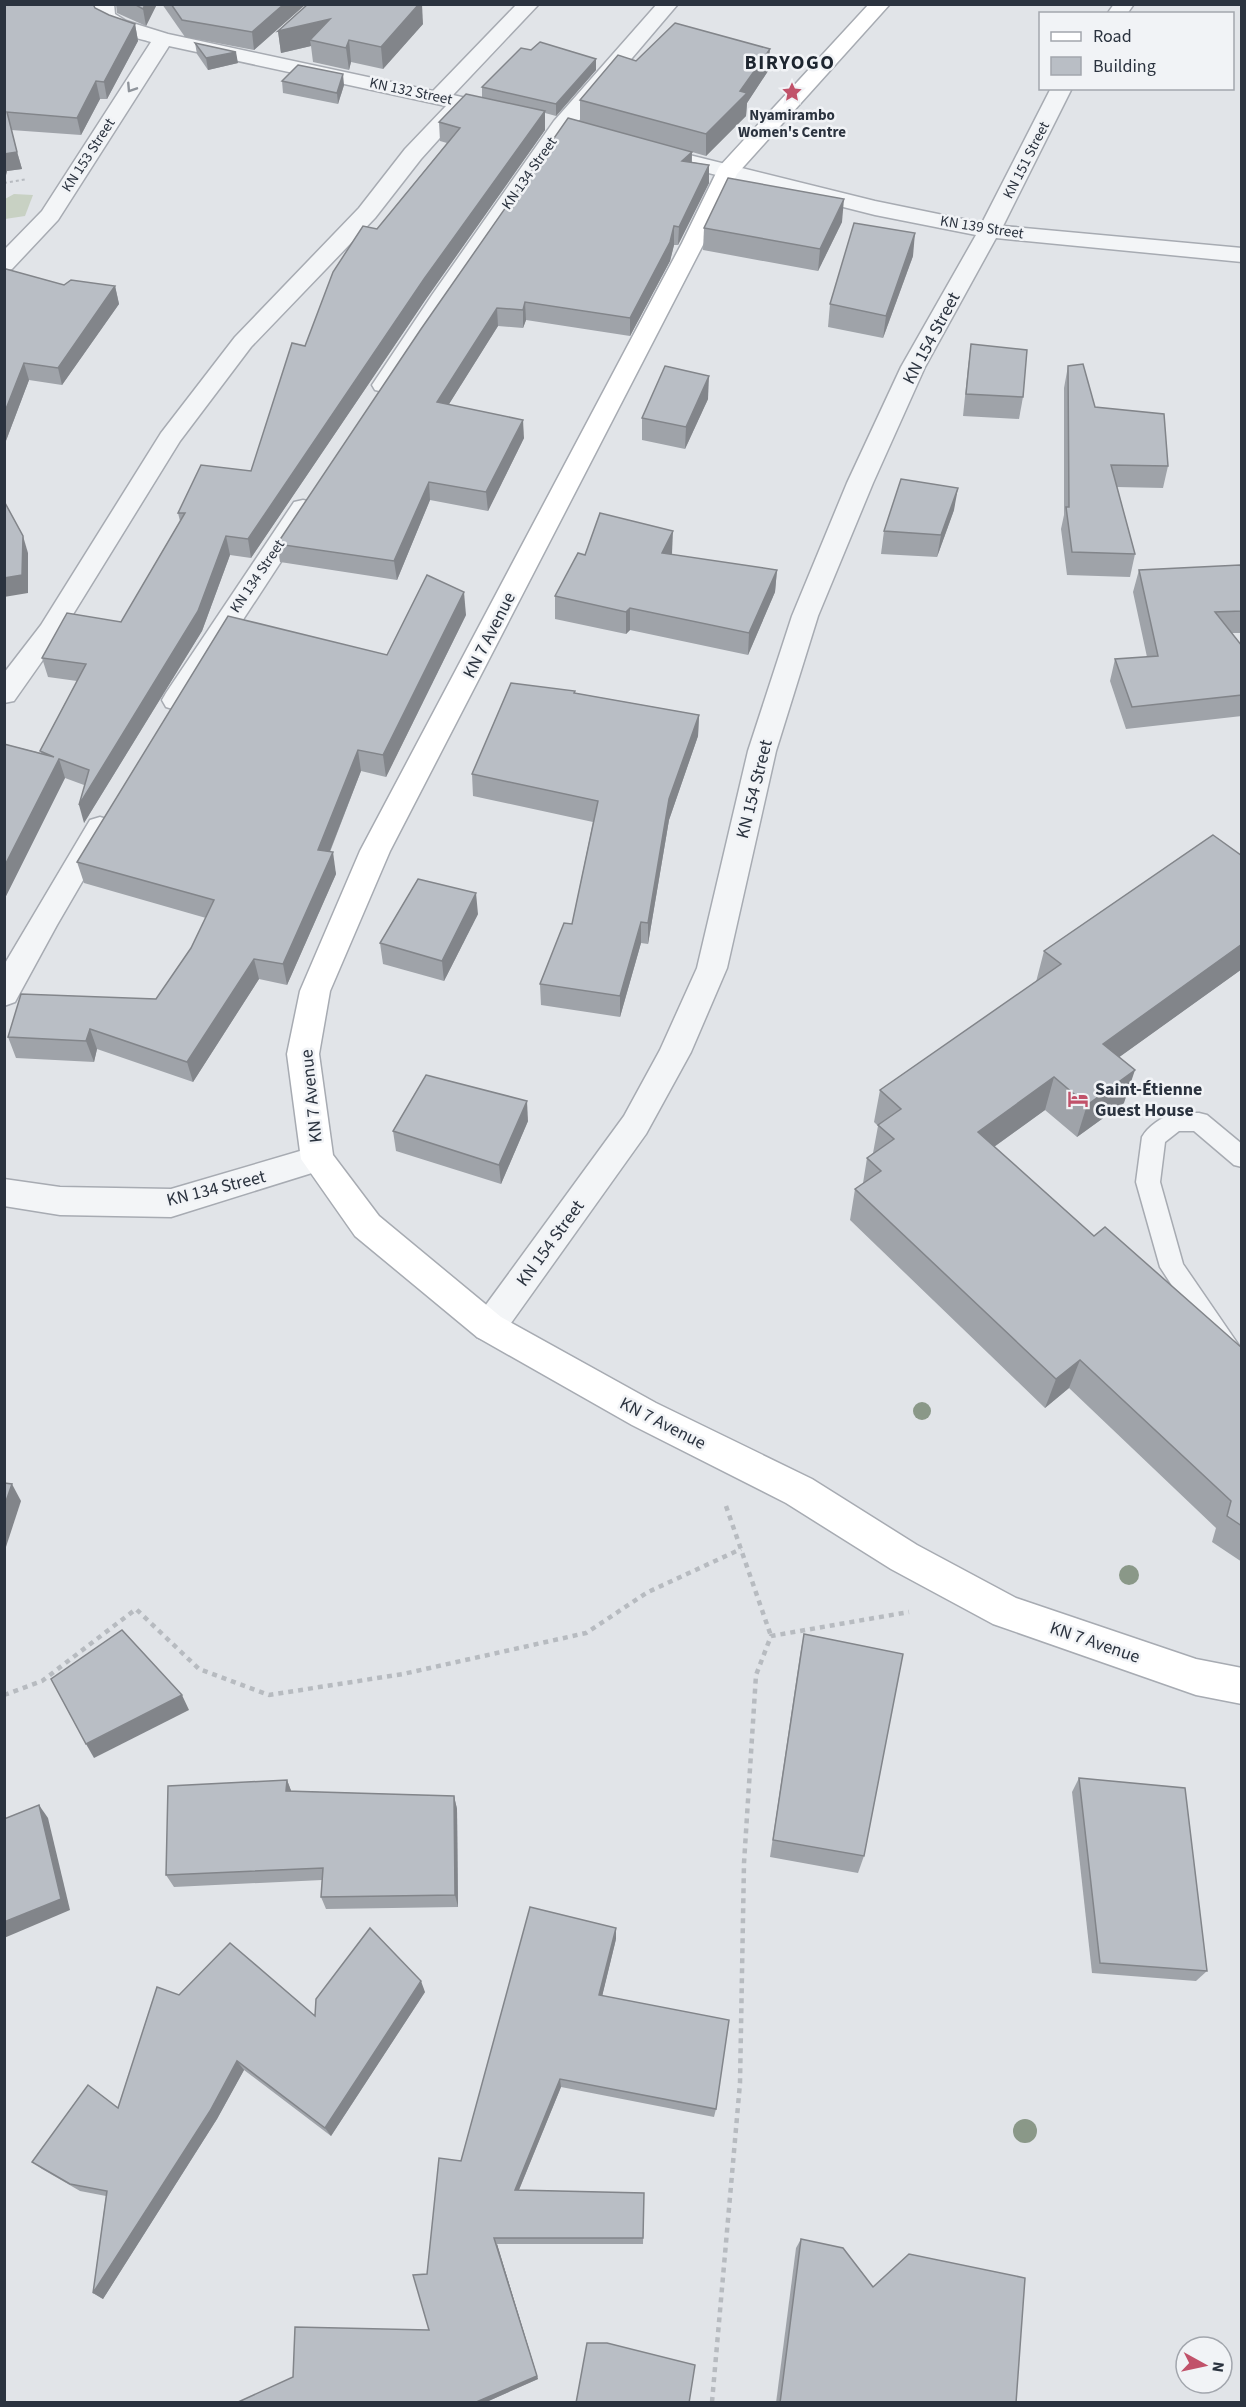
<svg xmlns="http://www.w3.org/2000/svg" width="1246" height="2407" font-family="'Source Sans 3',sans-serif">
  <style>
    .green { fill: #c8d1c3 }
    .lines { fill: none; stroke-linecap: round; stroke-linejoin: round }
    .lane-casing { stroke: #a7abb2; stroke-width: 3 }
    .street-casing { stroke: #a7abb2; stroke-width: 3 }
    .secondary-casing { stroke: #a7abb2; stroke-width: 3 }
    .path-far1 { stroke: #b7bbc0; stroke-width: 2; stroke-dasharray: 3 3; stroke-linecap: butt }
    .path { stroke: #b7bbc0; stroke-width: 4.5; stroke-dasharray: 5 5; stroke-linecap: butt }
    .lane { fill: #f3f5f7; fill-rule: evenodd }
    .street { fill: #f3f5f7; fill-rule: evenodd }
    .secondary { fill: #fff; fill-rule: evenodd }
    .tree { fill: #8a9888 }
    .wall { fill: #9fa3a9 }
    .shaded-wall { fill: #82858a }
    .building { fill: #b9bec5; stroke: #82858a; stroke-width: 1.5 }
    .oneway { stroke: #8f949b }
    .labels { text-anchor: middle; stroke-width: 5; stroke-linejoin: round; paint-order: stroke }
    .far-street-label { font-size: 15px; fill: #2b333f; stroke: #f1f3f6 }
    .far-poi-label { font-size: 15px; font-weight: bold; fill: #2b333f; stroke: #f1f3f6 }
    .street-label { font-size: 18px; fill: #2b333f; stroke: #f1f3f6 }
    .poi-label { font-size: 18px; font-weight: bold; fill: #2b333f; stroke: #f1f3f6; text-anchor: start }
    .far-district-label { font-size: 20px; font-weight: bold; letter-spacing: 1.5px; fill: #1d252f; stroke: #f1f3f6 }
  </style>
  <rect width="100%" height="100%" fill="#e1e4e8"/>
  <polygon class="green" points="14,194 33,195 25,216 5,219 5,199"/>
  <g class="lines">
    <g class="lane-casing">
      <path id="lane" d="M1174,1113H1199L1207,1115L1242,1144V1167L1234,1165L1194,1131H1179L1165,1142L1160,1182L1183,1264L1242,1350V1383L1233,1380L1160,1267L1136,1182L1142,1137C1148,1126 1162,1117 1174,1113Z"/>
    </g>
    <g class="street-casing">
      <g id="street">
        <path d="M94,4H114L115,14L126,21L168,34L433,91L517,4H539L453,95L509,108L513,112L509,116L502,118L465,110L421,159L375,218L251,347L180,441L59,637L14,701L4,703V673L41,625L161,433L235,337L359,208L405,149L446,106L169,46L58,220L12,269L4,271V250L42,211L151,42C138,38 104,31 96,19C94,15 94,9 94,4Z"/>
        <polygon points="657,4 678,4 570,131 451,301 393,390 384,392 375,390 372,385 432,295 554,121"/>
        <polygon points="1114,4 1134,4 1127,14 1107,14"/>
        <polygon points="1051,88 1072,88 1003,226 1242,248 1242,262 996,238 925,367 873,483 818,616 776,751 727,968 691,1052 646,1134 501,1337 489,1342 477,1337 472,1327 477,1317 624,1116 660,1050 697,968 748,751 792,616 847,483 901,367 976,235 875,215 657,160 654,155 657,150 665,149 875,201 982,223"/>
        <polygon points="303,500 312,502 316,508 186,707 176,710 166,707 162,700 166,693 294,502"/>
        <polygon points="100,817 110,820 114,827 57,925 15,1002 4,1006 4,965 90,820"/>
        <polygon points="317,1146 328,1150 333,1159 328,1168 171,1217 60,1215 4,1206 4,1179 60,1187 171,1189"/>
      </g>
    </g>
    <g class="secondary-casing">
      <polygon id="secondary" points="869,4 890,4 737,174 704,243 390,851 330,991 319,1054 333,1155 379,1216 501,1317 656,1403 812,1479 917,1545 1016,1598 1196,1659 1242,1668 1242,1704 1196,1695 993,1624 891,1569 786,1503 632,1425 477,1337 355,1236 301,1159 287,1054 300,991 360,851 682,243 719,167"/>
    </g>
    <polyline class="path-far1" points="4,183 27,179"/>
    <g class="path">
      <polyline points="726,1506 771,1636"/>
      <polyline points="4,1695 42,1681 136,1609 199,1669 269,1695 403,1674 586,1633 648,1592 741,1549"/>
      <polyline points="712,2402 740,2083 744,1863 756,1675 771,1636 909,1612"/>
    </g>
    <use href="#lane" class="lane"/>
    <use href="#street" class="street"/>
    <use href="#secondary" class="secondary"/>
  </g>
  <g class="tree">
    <circle cx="922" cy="1411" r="9"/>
    <circle cx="1129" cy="1575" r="10"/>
    <circle cx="1025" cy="2131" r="12"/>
  </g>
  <g class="wall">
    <polygon points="4,4 95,8 109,15 135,24 138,41 107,99 100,99 81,135 11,130 22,169 7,171 4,183"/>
    <polygon points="116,4 157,4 146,26 117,13"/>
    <polygon points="162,4 306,4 254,50 185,37"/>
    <polygon points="423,24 383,69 351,62 349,70 313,62 311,46 281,53 278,31"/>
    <polygon points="195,43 238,63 208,70 197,54"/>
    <polygon points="636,61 768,71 747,103 746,116 706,156 692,152 692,162 709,165 709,183 678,245 674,245 670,261 630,336 526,320 523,328 498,326 449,404 524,438 488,511 430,500 397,580 280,562 277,544 580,121 580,100"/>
    <polygon points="596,70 556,116 545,113 545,130 426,299 251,558 230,555 202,631 84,823 84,785 65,778 4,900 4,744 41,753 40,751 77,681 48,677 42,658 121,622 180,521 178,513 251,471 305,346 377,229 447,143 440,141 439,122 482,97 482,87"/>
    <polygon points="282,81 344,85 338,104 283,93"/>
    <polygon points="842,222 818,271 703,250 704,228"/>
    <polygon points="913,256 883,338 828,327 830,304"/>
    <polygon points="6,269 64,285 115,286 119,304 62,385 29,380 4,446"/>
    <polygon points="971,344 1023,397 1019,419 963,416 968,367"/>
    <polygon points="1068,366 1095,407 1168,466 1163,488 1117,487 1135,554 1130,577 1067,575 1061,529 1064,515 1064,388"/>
    <polygon points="708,399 685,449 642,440 642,418"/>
    <polygon points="954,510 937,557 881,554 884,531"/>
    <polygon points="672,553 672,555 777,570 775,592 748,655 630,630 626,634 555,619 555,596 585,555"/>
    <polygon points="1242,569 1242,633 1232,633 1242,646 1242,716 1126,729 1110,681 1115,659 1147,657 1133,592 1139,570"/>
    <polygon points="466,615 386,777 361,771 330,852 336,874 287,985 259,979 193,1082 97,1049 94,1062 16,1058 8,1037 156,999 191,948 206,918 84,883 77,862 387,655"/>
    <polygon points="575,691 575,693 699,715 698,736 669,820 648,944 641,943 620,1017 541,1005 540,984 572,924 593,822 473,796 472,774"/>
    <polygon points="1242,856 1242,969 1119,1057 1124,1103 1077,1137 1045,1110 994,1147 1094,1236 1242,1348 1242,1562 1212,1542 1216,1528 1069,1388 1045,1408 850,1220 855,1189 863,1183 867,1158 873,1153 878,1126 874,1122 880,1090 1036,982 1044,951"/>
    <polygon points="478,914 444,981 383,964 380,943"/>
    <polygon points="528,1121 501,1184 396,1151 393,1131"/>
    <polygon points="804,1634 864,1856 858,1873 770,1857 800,1655"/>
    <polygon points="1079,1778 1207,1971 1196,1981 1092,1973 1072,1792"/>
    <polygon points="287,1780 291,1791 454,1796 457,1809 458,1907 326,1909 321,1897 322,1880 174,1887 166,1875"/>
    <polygon points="616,1939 602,1996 716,2109 714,2117 561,2087 519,2190 644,2193 643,2244 497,2244 538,2379 484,2403 236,2403 429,2330 427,2274 461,2161"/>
    <polygon points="425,1992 331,2136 244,2070 217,2119 103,2299 93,2293 106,2196 80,2191 42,2169 32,2162 118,2108 179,1995 315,2016"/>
    <polygon points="801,2239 1016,2403 776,2403 796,2248"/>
  </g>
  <g class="shaded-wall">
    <polygon points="145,4 157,4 146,26 143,9"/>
    <polygon points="284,4 306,4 254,50 252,32"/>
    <polygon points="419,4 422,4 423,24 383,69 381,47"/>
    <polygon points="330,19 310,40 311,46 281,53 278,31"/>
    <polygon points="135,24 138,41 107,99 104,82"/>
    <polygon points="349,40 351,62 349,70 346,48"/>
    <polygon points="770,49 768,71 747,103 746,116 706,156 706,134 740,91"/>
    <polygon points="236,52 238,63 208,70 206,58"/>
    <polygon points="596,59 596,70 556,116 556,104"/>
    <polygon points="343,74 344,85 338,104 337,93"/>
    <polygon points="96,81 100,99 81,135 77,118"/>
    <polygon points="545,111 545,130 426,299 251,558 248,539 424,279"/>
    <polygon points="17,152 22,169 7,171 4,183 4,154"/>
    <polygon points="692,152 691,170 682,161"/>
    <polygon points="709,165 709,183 678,245 679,227"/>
    <polygon points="844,199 842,222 818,271 820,249"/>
    <polygon points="674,226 674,245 670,261 630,336 630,318"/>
    <polygon points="915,233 913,256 883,338 886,316"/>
    <polygon points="115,286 119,304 62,385 58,368"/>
    <polygon points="525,302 526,320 523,328 523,310"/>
    <polygon points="497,308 498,326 439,420 437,402"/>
    <polygon points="24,363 29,380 4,446 4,414"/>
    <polygon points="709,376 708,399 685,449 686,427"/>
    <polygon points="523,420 524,438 488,511 486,492"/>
    <polygon points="429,482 430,500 397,580 394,561"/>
    <polygon points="958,488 954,510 937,557 941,535"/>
    <polygon points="673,531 672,553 662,576 662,553"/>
    <polygon points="23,536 28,553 28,593 4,597 4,578"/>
    <polygon points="226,536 230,555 202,631 84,823 79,805"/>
    <polygon points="777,570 775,592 748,655 749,633"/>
    <polygon points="464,592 466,615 386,777 383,755"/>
    <polygon points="630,608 630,630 626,634 626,612"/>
    <polygon points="699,715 698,736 669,820 648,944 648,923 669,799"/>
    <polygon points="358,750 361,771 322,871 318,850"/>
    <polygon points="59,759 65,778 4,900 4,867"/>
    <polygon points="333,852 336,874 287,985 283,964"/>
    <polygon points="476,893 478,914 444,981 442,961"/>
    <polygon points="641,922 641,943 620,1017 620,996"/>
    <polygon points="1242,944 1242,969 1093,1076 1103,1044"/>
    <polygon points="254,959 259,979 193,1082 187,1062"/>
    <polygon points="90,1029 97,1049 94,1062 86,1041"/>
    <polygon points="1135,1070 1124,1103 1077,1137 1087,1105"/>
    <polygon points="1054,1077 1045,1110 970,1164 978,1132"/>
    <polygon points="527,1101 528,1121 501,1184 499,1165"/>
    <polygon points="1080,1360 1069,1388 1045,1408 1056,1379"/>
    <polygon points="12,1484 21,1501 4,1553 4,1507"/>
    <polygon points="182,1695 189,1710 94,1758 86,1744"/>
    <polygon points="287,1780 292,1793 286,1791"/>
    <polygon points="454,1796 457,1809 458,1907 455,1895"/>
    <polygon points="39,1805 48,1818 70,1910 4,1938 4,1922"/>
    <polygon points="616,1928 616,1939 600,2005 599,1995"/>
    <polygon points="421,1981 425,1992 331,2136 325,2128"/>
    <polygon points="237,2061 244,2070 217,2119 103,2299 93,2293"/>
    <polygon points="560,2079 561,2087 516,2197 515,2190"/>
    <polygon points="497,2244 538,2379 484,2403 474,2403"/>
  </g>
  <g class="building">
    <polygon points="4,4 93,4 95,8 109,15 135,24 104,82 96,81 77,118 7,112 17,152 4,154"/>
    <polygon points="134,4 145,4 143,9"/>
    <polygon points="171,4 284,4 252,32 182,20"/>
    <polygon points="308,4 419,4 381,47 349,40 346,48 310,40 330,19 278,31"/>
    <polygon points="675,23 770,49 740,91 747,93 706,134 580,100 618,55 636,61"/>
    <polygon points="540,42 596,59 556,104 482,87 521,48 531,50"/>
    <polygon points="195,43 236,52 206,58"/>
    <polygon points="298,65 343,74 337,93 282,81"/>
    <polygon points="466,94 545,111 424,279 248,539 226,536 198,611 79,805 89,770 59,759 4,867 4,744 54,757 40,751 86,664 42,658 67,613 121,622 185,513 178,513 201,465 251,471 292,343 305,346 333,272 363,226 377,229 460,128 439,122"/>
    <polygon points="568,118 692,152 682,161 709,165 679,227 674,226 670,242 630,318 525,302 523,310 497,308 437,402 523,420 486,492 429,482 394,561 277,544 421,329"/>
    <polygon points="728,178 844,199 820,249 704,228"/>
    <polygon points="854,223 915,233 886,316 830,304"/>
    <polygon points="6,269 64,285 71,280 115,286 58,368 24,363 4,414 4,271"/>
    <polygon points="971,344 1027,350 1023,397 966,394"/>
    <polygon points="1083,364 1095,407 1164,414 1168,466 1111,465 1135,554 1072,552 1066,507 1069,507 1068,366"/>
    <polygon points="665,366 709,376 686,427 642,418"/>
    <polygon points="901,479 958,488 941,535 884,531"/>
    <polygon points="4,501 23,536 22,575 4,578"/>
    <polygon points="600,513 673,531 662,553 777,570 749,633 630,608 626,612 555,596 578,553 585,555"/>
    <polygon points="1240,565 1242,569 1242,611 1215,612 1242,646 1242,695 1132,707 1115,659 1158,656 1139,570"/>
    <polygon points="427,575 464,592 383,755 358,750 318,850 333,852 283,964 254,959 187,1062 90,1029 86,1041 8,1037 21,994 156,999 191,948 214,900 77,862 228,616 387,655"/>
    <polygon points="511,683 575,691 574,693 699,715 669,799 648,923 641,922 620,996 540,984 564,923 572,924 598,801 472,774"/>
    <polygon points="1213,835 1242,856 1242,944 1103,1044 1135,1070 1087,1105 1054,1077 978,1132 1094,1236 1105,1227 1242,1348 1242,1526 1227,1516 1231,1501 1080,1360 1056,1379 855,1189 881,1171 867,1158 894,1139 878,1125 901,1109 880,1090 1061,964 1044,951"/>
    <polygon points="418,879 476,893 442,961 380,943"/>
    <polygon points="426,1075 527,1101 499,1165 393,1131"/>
    <polygon points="4,1483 12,1484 4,1507"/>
    <polygon points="122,1630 182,1695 86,1744 51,1679"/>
    <polygon points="804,1634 903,1654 864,1856 773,1840"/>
    <polygon points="1079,1778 1185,1788 1207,1971 1100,1963"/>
    <polygon points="287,1780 286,1791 454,1796 455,1895 321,1897 323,1868 166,1875 168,1786"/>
    <polygon points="39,1805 61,1899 4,1922 4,1819"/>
    <polygon points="530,1907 616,1928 599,1995 729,2020 716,2109 560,2079 515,2190 644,2193 643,2238 494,2238 537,2376 474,2403 236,2403 293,2377 295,2327 429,2330 413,2275 427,2274 439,2158 461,2161"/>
    <polygon points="370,1928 421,1981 325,2128 237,2061 210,2111 93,2293 107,2191 70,2184 32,2162 88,2085 118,2108 157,1987 179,1995 230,1943 315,2016 316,1999"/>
    <polygon points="801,2239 843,2248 873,2287 909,2254 1025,2278 1016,2403 780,2403"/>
    <polygon points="587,2343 607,2343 695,2365 689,2403 576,2403"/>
  </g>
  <defs><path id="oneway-chevron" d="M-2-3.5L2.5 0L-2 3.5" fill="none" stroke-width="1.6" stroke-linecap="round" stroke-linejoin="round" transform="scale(1.5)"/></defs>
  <use class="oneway" href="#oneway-chevron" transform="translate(131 88) rotate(123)"/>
  <defs>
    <g id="sight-bare" transform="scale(1.62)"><path d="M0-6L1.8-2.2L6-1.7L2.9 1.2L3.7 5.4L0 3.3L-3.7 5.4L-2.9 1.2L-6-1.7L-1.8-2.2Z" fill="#c1526a" stroke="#f1f3f6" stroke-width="2.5" paint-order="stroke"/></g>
    <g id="hotel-bare" transform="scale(1.62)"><path d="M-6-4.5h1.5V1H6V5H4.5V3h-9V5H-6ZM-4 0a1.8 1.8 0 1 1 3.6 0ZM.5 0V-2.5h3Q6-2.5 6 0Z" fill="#c1526a" stroke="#f1f3f6" stroke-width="2.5" paint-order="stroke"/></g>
  </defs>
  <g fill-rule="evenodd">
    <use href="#sight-bare" x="792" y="92"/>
    <use href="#hotel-bare" x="1078" y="1099"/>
  </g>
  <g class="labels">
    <g class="far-street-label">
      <text transform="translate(411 91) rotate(12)" y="5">KN 132 Street</text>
      <text transform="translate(88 155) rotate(-57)" y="5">KN 153 Street</text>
      <text transform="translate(1026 160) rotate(-63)" y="5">KN 151 Street</text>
      <text transform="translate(529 173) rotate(-55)" y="5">KN 134 Street</text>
      <text transform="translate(982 227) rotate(9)" y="5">KN 139 Street</text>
      <text transform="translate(257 576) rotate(-56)" y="5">KN 134 Street</text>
    </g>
    <g class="far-poi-label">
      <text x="792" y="120">Nyamirambo<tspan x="792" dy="17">Women's Centre</tspan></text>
    </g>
    <g class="street-label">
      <text transform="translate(931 338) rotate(-62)" y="6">KN 154 Street</text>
      <text transform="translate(489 635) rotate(-63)" y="6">KN 7 Avenue</text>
      <text transform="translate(754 789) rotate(-76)" y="6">KN 154 Street</text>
      <text transform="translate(311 1096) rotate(-96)" y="6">KN 7 Avenue</text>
      <text transform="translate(216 1188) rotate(-14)" y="6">KN 134 Street</text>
      <text transform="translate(550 1243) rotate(-54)" y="6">KN 154 Street</text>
      <text transform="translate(663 1423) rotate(27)" y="6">KN 7 Avenue</text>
      <text transform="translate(1095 1642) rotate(19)" y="6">KN 7 Avenue</text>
    </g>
    <g class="poi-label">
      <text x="1095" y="1095">Saint-Étienne<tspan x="1095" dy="21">Guest House</tspan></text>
    </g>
    <g class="far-district-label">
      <text x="790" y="69">BIRYOGO</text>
    </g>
  </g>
  <rect width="1246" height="2407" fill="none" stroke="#2b333f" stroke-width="12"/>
  <rect x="1039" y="12" width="195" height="78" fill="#f1f3f6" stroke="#a2a6ad" stroke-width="1.5"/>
  <rect x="1051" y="32" width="30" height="9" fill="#ffffff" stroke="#a2a6ad" stroke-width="1.5"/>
  <text x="1093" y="42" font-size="18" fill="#2b333f">Road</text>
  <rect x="1051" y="57" width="30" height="18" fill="#b9bec5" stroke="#a2a6ad" stroke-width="1.5"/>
  <text x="1093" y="72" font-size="18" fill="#2b333f">Building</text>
  <g transform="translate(1204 2365) rotate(98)"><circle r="28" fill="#f1f3f6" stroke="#a2a6ad" stroke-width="1.5"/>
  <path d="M0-4.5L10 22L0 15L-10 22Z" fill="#c1526a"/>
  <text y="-9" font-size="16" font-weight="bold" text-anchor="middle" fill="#2b333f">N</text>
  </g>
</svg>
